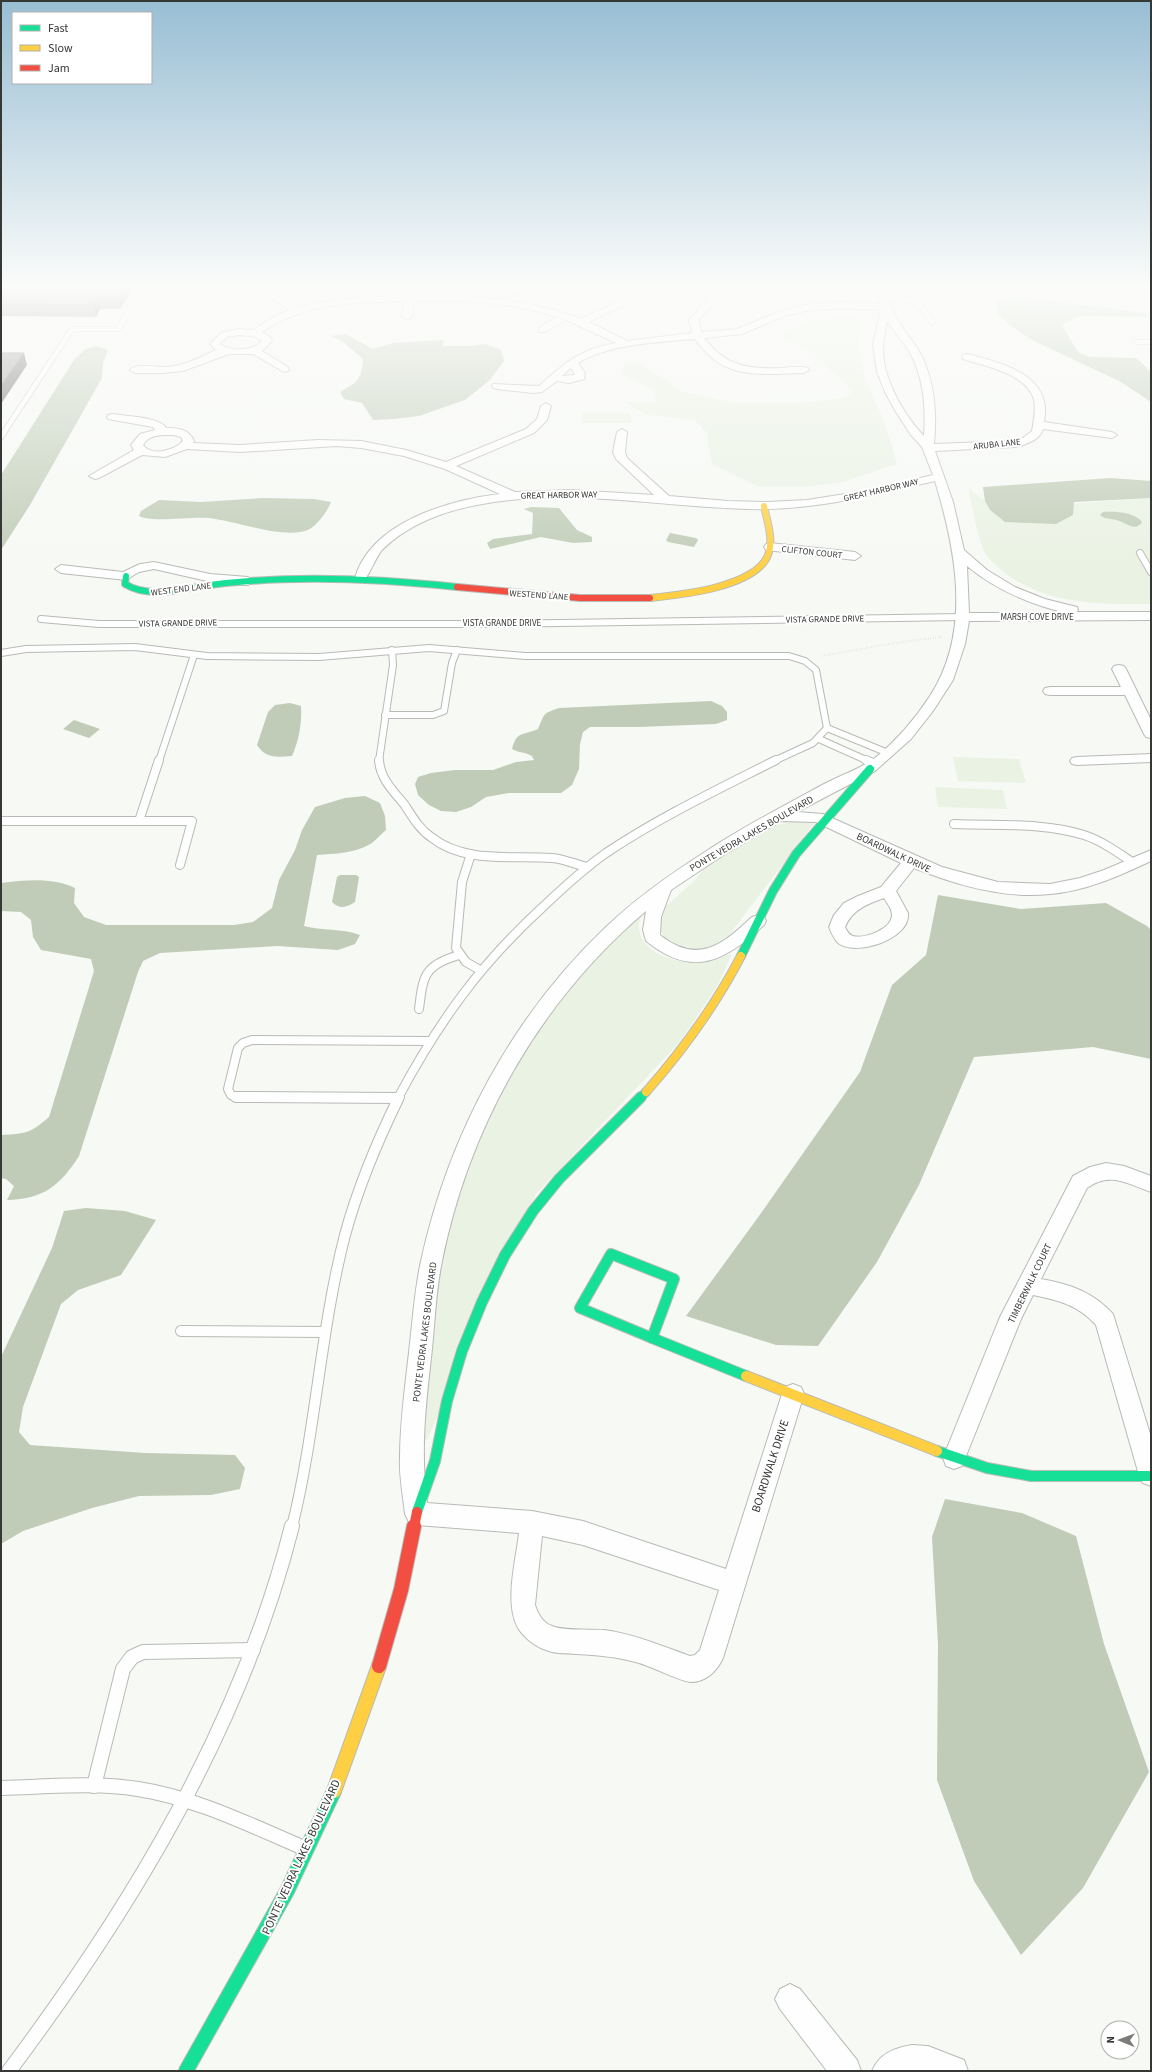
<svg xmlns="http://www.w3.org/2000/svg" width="1152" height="2072" font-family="'Source Sans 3',sans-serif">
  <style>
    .green { fill: #eaf2e3 }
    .water { fill: #c0ccb7 }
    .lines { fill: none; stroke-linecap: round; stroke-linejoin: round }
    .stream { stroke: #c0ccb7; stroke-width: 4 }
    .lane-far4-casing { stroke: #b8bab6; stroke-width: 6 }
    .lane-far3-casing { stroke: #b8bab6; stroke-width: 8 }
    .lane-far2-casing { stroke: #b8bab6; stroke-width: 10 }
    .lane-far1-casing { stroke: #b8bab6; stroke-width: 12 }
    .lane-casing { stroke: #b8bab6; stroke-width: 16 }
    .street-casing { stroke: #b8bab6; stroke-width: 2 }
    .fast-far3-casing { stroke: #b8bab6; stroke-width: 8 }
    .fast-far2-casing { stroke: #b8bab6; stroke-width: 10 }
    .fast-far1-casing { stroke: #b8bab6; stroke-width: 12 }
    .fast-casing { stroke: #b8bab6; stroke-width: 16 }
    .slow-far3-casing { stroke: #b8bab6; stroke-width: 8 }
    .slow-far2-casing { stroke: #b8bab6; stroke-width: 10 }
    .slow-far1-casing { stroke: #b8bab6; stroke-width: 12 }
    .slow-casing { stroke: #b8bab6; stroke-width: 16 }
    .jam-far2-casing { stroke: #b8bab6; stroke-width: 8 }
    .jam-far1-casing { stroke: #b8bab6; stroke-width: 12 }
    .jam-casing { stroke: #b8bab6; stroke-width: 16 }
    .path { stroke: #dbdbdb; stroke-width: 2; stroke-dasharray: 0.5 2; stroke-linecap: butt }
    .lane-far4 { stroke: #fefefe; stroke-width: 5 }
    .lane-far3 { stroke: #fefefe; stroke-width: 6 }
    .lane-far2 { stroke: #fefefe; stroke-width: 8 }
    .lane-far1 { stroke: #fefefe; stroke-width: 10 }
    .lane { stroke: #fefefe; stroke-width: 14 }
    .street { fill: #fefefe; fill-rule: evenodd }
    .fast-far3 { stroke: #16e098; stroke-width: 6 }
    .fast-far2 { stroke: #16e098; stroke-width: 8 }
    .fast-far1 { stroke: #16e098; stroke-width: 10 }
    .fast { stroke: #16e098; stroke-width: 14 }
    .slow-far3 { stroke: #ffcf43; stroke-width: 6 }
    .slow-far2 { stroke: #ffcf43; stroke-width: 8 }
    .slow-far1 { stroke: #ffcf43; stroke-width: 10 }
    .slow { stroke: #ffcf43; stroke-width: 14 }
    .jam-far2 { stroke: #f24e42; stroke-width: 6 }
    .jam-far1 { stroke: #f24e42; stroke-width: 10 }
    .jam { stroke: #f24e42; stroke-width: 14 }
    .wall { fill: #7f807e }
    .shaded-wall { fill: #686867 }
    .building { fill: #949593; stroke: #686867 }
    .labels { text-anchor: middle; stroke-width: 4; stroke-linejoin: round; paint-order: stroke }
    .far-street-label { font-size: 9px; fill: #363835; stroke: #fff }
    .street-label { font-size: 10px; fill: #363835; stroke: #fff }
    .near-street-label { font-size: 12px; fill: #363835; stroke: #fff }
  </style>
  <rect width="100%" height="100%" fill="#f7f9f5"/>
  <g class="green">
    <path d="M840,316L860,318L857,347L866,381L884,421L897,464L843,482L804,487H759L712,464L707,433L695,420L647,415L624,402H656L654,390L620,373L623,366L635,362L670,382L680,391L735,403H799L844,398L853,391L808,349L778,335C798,324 817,319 840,316Z"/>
    <polygon points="582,413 630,413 631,423 582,423"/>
    <path d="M968,488L985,501L990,510L1151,498V604C1098,604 1039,605 997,566C993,562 987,558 985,553C976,533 973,509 968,488Z"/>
    <polygon points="953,757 1019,759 1026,783 958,781"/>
    <polygon points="935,787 1003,790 1007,809 938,807"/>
    <polygon points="796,821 815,822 729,935 708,948 696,949 681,946 664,937 660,928 660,917 665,907 694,881 709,863 772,826"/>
    <path d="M644,911C641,916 638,922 639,929C641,953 676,963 696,963C709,963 720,956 732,954L718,985L679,1043L536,1194L427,1440L423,1437L428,1388L426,1387L440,1263L451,1217L475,1143L529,1040L587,963Z"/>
  </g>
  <g class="water">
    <polygon points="1017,297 1147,313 1147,317 1080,316 1062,325 1078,352 1090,357 1136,358 1151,372 1151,402 1121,382 1032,340 1011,326 998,314 995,300"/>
    <path d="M346,334L373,349L393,343L443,340V346H470L486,344L501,350L504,361L490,380L465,400L419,416L394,419L373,420L362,403L344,399L340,392C357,383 362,379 363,359L342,341L329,336Z"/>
    <polygon points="95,346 108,350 103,363 102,378 30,505 1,550 1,475 74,360 84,350"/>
    <polygon points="1111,478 1151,481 1151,498 1074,502 1073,515 1056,524 1005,522 990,510 985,501 983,487"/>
    <path d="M263,498L314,499L331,502C327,512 316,528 305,531C279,538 236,521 209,518C192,516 151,523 139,516L141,511L159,500L201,502Z"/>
    <polygon points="531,507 559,508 577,530 592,537 592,542 573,543 541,537 490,549 487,543 493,539 532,534 533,513 524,509"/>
    <path d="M1103,512C1114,511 1135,512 1142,522C1136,532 1126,523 1119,521C1112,518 1105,520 1100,515Z"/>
    <polygon points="670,533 696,538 698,540 694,547 668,542 666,540"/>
    <path d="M711,701L722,706L727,712V720L716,724L639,727H590L583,732L580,744L579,769L572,785L561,793H509L486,797L471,807L456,812L441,811L429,805L418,795L415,784L418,777L431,773L455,770H493L516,762L534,760L532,756C525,752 519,753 512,749C517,730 523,736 538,729C545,714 541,714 559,708Z"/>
    <path d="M290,703L301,706C302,723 299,740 292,756C277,757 266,759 257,745L268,712L275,705Z"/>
    <polygon points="74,720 100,729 89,738 63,729"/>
    <path d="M365,796L380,803L385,816L386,830C381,834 377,839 372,843C357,853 333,854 317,855L304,926C322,931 341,928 360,935L355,944L338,950L277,946L160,953L143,961L138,972L79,1156C60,1186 43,1199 7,1200L14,1186L6,1179L1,1178V1135C25,1134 31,1133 49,1117L94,971L91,959L41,950L33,937L31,920L21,912L1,911V883C25,880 53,877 75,888L74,903L84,917L106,925H234L253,922L272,908L279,880L295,850L302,830L315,807L345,798Z"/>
    <path d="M340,875H356L359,877L355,902C347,907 340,910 332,902L337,877Z"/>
    <polygon points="938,895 1021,909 1106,903 1147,926 1151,930 1151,1059 1093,1047 974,1057 919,1185 877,1262 818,1346 776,1345 686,1316 759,1216 860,1072 892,985 926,955"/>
    <polygon points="86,1208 125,1211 156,1220 121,1275 78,1290 61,1304 23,1407 19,1432 30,1445 145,1453 235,1455 245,1468 240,1489 211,1495 139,1496 92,1508 23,1531 1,1544 1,1357 52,1248 64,1211"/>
    <polygon points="945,1499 1022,1513 1076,1536 1104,1644 1149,1772 1083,1888 1021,1955 974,1881 937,1780 938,1644 932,1537"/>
  </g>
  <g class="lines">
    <polyline class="stream" points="509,296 542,286"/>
    <g class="lane-far4-casing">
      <g id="lane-far4">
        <path d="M700,286C713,292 727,293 740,286"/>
        <polyline points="741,286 801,294"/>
        <path d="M884,297C910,299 919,299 932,323"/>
        <polyline points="1137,342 1151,342"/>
        <polyline points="1,437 72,329 118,329 145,286"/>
      </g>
    </g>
    <g class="lane-far3-casing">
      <g id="lane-far3">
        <polyline points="1140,553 1151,572"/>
        <polyline points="41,619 99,624 485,624 962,617"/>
        <polyline points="1,653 26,649 135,647 207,656 319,657 429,648 525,656 789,656 805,661 816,670 827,728 813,743 774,761"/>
        <polyline points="385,715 433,715 444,711 452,663 457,650"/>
        <polyline points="827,728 888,753"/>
        <polyline points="819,739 868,761"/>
        <polyline points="159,761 194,655"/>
        <polyline points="379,761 393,665 392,650"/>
      </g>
    </g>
    <g class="lane-far2-casing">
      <g id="lane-far2">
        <path d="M379,760C380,778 393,791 404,804C412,816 419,829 431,837C465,864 511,855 552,858C564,859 575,864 587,867"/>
        <polyline points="866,760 875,764"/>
        <polyline points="1,821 192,821 180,865"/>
        <polyline points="139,821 159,760"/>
        <path d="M954,824C997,826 1043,822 1084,835C1102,841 1117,852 1132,862"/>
        <polyline points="471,854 462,882 456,948 466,962 480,970"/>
        <path d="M419,1009C423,976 424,965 459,955"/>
        <path d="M398,1098C439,1021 481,963 546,904C565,886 585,868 606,853C660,817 719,789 776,760"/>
        <polyline points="398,1098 237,1098 231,1095 228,1089 238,1048 243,1043 252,1040 430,1041"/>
      </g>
    </g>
    <g class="lane-far1-casing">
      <g id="lane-far1">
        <polyline points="236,1097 398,1098"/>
        <polyline points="181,1331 325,1332"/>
        <path d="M292,1527C316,1431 320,1331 345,1235C358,1187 377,1142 399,1097"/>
      </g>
    </g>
    <g class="lane-casing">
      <g id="lane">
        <polyline points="94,1786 123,1669 132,1657 143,1652 253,1650"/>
        <path d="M1,1788C46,1787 93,1782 138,1789C196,1798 250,1825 304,1848"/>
        <path d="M9,2071C132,1907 241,1727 292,1526"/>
      </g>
    </g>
    <g class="street-casing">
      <g id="street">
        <path d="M255,286H266L298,307C321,301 346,299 370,297C440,293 515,293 581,319L619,301L622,302V306L589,322L627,341L692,333L689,320L717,289L720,288L725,291L699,320L701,332L737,329L778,312L805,305L840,302L880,304L878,286H888C888,314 905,329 919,351C935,380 937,413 934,444L1015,441L1020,440L1032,431C1034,420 1036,410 1034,400C1028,374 985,366 963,359L962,357L963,355L967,354C1003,363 1053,375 1044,422L1112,432L1117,435L1112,438L1043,429C1040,440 1025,445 1015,447L935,451L953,502L964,550L987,570L1015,587L1045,599L1077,607L1078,610L1077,612H1151V620L969,621L965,644L953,680L933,711L911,739L875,771L797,812L823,814L942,867L998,882L1050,884L1080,878L1104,870L1151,850V861C1119,876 1086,891 1050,894C1004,899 956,885 914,868L896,891L908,913C911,939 856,957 838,943C834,939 831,932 829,927L834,915L844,903L858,896L881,887L901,863L816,822L781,821L722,856L671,890L661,917L660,935C698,965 722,945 752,917L758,915L764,917L766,921L764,925C725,961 693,979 646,941L643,930L646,911C540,1001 470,1124 442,1261C436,1290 435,1319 432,1349C426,1403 420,1448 427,1503L532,1511L583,1521L726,1569L782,1394L785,1387L793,1384L801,1387L804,1394L723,1658C717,1671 706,1682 691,1682C679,1681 653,1667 639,1663C619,1657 598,1655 576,1654C568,1653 557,1654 549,1651C537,1648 525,1639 518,1628C504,1603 516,1560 519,1533L417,1525L409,1522L405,1514C403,1495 399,1476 400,1457C400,1419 406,1381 410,1343C413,1316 415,1288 421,1261C449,1134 512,1016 606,927C637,897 672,873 708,850C745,826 785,805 824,784C841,775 860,769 875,758C896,741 915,719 930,696C972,631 956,551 935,481C873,495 812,511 748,509C658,507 568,487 477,505C444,511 407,525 382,550C375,558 368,580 361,582L355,578C371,522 449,500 500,494L445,469L404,456L361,448L337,446L240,452L187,449L165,457L142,455L99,478L95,479L89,476L134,450L131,445L140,434L155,430L153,427L108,419L107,417L108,415L112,414C124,416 161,417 166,428C178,428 189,429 194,441L193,443L240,445L318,440L361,441L406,450L446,462L526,429L537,419L541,406L546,403L551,406L547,420L534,433L456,466L515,492L572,490L654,495L616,459L613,452L617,432L622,429L627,432L625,452L627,458L669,496L728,501L768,502L807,500L864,491L933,475L922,447L911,435L896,412L885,392L877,372L873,345L881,310L840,308L805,311L784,316L742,334L704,338C727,367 748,369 782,368C791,367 800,366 808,368L809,370L804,373C760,374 723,381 695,339C659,342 609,344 578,363L585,373L584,379L569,383L557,381L542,392L533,393L497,389L493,388L492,386L493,384L539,386C565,363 580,349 616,343L566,320L545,332H539V328L557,317C512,302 462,300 414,301L412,317L407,320L402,317L405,301C354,303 305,302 262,332L269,336L272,341L262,351L288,367L289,369L288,371L284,372L253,354H229L183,371L163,373H135L130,370C136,363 155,367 163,367C183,367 198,358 216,350L210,344L221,333L239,329L253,330L275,316L289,310ZM887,321C894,331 902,341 909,351C924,377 926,407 924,436C904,415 884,381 883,351C883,341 885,331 887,321ZM239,335L253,336L262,341C253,351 230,352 220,344L227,337ZM571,368L575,375L562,376ZM173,435L181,437L183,441C175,450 152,457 143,445C149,434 162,435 173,435ZM967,566C996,590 1029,604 1066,613H969ZM884,898C887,903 892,909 892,915C892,929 865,939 853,936C849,935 847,931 845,927C852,910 867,904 884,898ZM542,1536L583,1545L719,1590L700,1650L695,1655L690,1656C662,1646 634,1634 604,1630C590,1629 563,1631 552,1626C543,1623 538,1614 535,1605Z"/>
        <polygon points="1123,286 1151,286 1151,292 1128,289"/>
        <polygon points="770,543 855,552 861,556 855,560 766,550 764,547 766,544"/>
        <polygon points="154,562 210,574 248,577 254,581 248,585 216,583 154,569 139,572 126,580 61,573 55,569 61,565 123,572 140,564"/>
        <polygon points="1119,665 1124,666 1126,669 1151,720 1151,738 1146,737 1144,734 1125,695 1050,695 1045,694 1043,691 1045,688 1050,687 1121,687 1112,669 1114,666"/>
        <polygon points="1151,754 1151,762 1077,765 1072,764 1070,761 1072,758 1077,757"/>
        <path d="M1106,1163L1124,1166L1151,1176V1192C1128,1184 1110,1171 1087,1188L1041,1279C1070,1284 1093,1292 1113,1314L1151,1437V1486L1143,1483L1139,1475L1096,1325C1078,1305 1058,1300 1033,1295L1021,1319L962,1466L954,1469L946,1466L943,1458L1000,1317L1073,1176L1090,1167Z"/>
        <polygon points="790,1984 800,1989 857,2060 861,2071 827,2071 780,2009 775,1999 780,1989"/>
        <path d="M912,2045L928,2046L964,2060L968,2071H872C879,2054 894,2048 912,2045Z"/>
      </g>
    </g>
    <g class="fast-far3-casing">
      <path id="fast-far3" d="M126,576L125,584C147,598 177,590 202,586C286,574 373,578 457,587"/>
    </g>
    <g class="fast-far2-casing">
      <g id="fast-far2">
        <polyline points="741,956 773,891 796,854 870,769"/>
        <polyline points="640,1098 646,1092"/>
      </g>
    </g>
    <g class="fast-far1-casing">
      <g id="fast-far1">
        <polygon points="611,1254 674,1279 652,1338 580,1308"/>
        <polyline points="652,1338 746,1376"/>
        <polyline points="937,1451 987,1468 1031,1476 1151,1476"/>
        <polyline points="417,1512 435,1461 447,1401 462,1351 482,1302 505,1255 533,1211 559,1179 641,1097"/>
      </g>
    </g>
    <g class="fast-casing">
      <polyline id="fast" points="186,2071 287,1891 334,1791"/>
    </g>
    <g class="slow-far3-casing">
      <path id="slow-far3" d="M650,598C680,595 760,587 769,552C773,537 767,521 764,506"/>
    </g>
    <g class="slow-far2-casing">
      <path id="slow-far2" d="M646,1092C683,1050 715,1006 741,956"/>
    </g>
    <g class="slow-far1-casing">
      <polyline id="slow-far1" points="746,1376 937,1451"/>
    </g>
    <g class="slow-casing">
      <polyline id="slow" points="334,1791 379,1666"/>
    </g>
    <g class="jam-far2-casing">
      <polyline id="jam-far2" points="457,587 580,598 650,598"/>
    </g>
    <g class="jam-far1-casing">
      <polyline id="jam-far1" points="414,1527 417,1512"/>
    </g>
    <g class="jam-casing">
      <polyline id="jam" points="379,1666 401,1590 414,1526"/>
    </g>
    <polyline class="path" points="822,656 894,643 941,637"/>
    <use href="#lane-far4" class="lane-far4"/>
    <use href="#lane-far3" class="lane-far3"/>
    <use href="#lane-far2" class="lane-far2"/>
    <use href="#lane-far1" class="lane-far1"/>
    <use href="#lane" class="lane"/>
    <use href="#street" class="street"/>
    <use href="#fast-far3" class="fast-far3"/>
    <use href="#fast-far2" class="fast-far2"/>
    <use href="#fast-far1" class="fast-far1"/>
    <use href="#fast" class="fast"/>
    <use href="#slow-far3" class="slow-far3"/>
    <use href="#slow-far2" class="slow-far2"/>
    <use href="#slow-far1" class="slow-far1"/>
    <use href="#slow" class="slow"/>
    <use href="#jam-far2" class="jam-far2"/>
    <use href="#jam-far1" class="jam-far1"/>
    <use href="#jam" class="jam"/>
  </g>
  <polygon class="wall" points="1,286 135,286 120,309 100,309 96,317 3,316 1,318"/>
  <g class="shaded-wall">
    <polygon points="125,286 135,286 120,309 118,298"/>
    <polygon points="98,297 100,309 96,317 93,305"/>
    <polygon points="1,311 3,316 1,318"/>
    <polygon points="24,353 27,365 1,404 1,386"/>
  </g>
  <g class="building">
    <polygon points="1,286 125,286 118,298 98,297 93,305 1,304"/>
    <polygon points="1,353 24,353 1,386"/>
  </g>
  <linearGradient id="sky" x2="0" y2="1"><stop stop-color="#98bed4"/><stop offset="0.5" stop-color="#fbfcfa"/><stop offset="1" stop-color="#fbfcfa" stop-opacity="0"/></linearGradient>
  <rect width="1152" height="576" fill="url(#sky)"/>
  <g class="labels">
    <g class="far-street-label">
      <text transform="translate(997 444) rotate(-6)" y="3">ARUBA LANE</text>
      <text transform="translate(881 490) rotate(-13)" y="3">GREAT HARBOR WAY</text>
      <text transform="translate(559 495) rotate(-1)" y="3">GREAT HARBOR WAY</text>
      <text transform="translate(812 552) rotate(6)" y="3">CLIFTON COURT</text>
      <text transform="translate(181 589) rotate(-7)" y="3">WEST END LANE</text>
      <text transform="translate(539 595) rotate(4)" y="3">WESTEND LANE</text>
      <text x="1037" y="620">MARSH COVE DRIVE</text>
      <text transform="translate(825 619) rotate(-1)" y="3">VISTA GRANDE DRIVE</text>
      <text transform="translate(178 623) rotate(-1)" y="3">VISTA GRANDE DRIVE</text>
      <text x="502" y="626">VISTA GRANDE DRIVE</text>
    </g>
    <g class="street-label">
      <text transform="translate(751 833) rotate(-30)" y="4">PONTE VEDRA LAKES BOULEVARD</text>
      <text transform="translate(894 852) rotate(25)" y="4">BOARDWALK DRIVE</text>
      <text transform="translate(1029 1283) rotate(-64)" y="4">TIMBERWALK COURT</text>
      <text transform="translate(424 1332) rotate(-83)" y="4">PONTE VEDRA LAKES BOULEVARD</text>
    </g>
    <g class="near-street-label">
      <text transform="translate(770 1466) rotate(-72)" y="4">BOARDWALK DRIVE</text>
      <text transform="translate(301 1857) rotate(-65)" y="4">PONTE VEDRA LAKES BOULEVARD</text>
    </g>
  </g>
  <rect width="1152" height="2072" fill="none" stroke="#363835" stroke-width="4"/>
  <rect x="12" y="12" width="140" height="72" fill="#ffffff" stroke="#afafae"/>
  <rect x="20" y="25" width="20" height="6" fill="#16e098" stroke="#afafae"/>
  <text x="48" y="32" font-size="12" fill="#363835">Fast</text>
  <rect x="20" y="45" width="20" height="6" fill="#ffcf43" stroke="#afafae"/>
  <text x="48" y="52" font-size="12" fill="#363835">Slow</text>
  <rect x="20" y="65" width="20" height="6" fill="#f24e42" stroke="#afafae"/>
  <text x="48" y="72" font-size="12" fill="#363835">Jam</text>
  <g transform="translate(1120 2040) rotate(271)"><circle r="19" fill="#ffffff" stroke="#afafae"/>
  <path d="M0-3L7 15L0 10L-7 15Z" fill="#7a7c78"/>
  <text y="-6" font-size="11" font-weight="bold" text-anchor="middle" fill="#363835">N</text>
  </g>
</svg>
